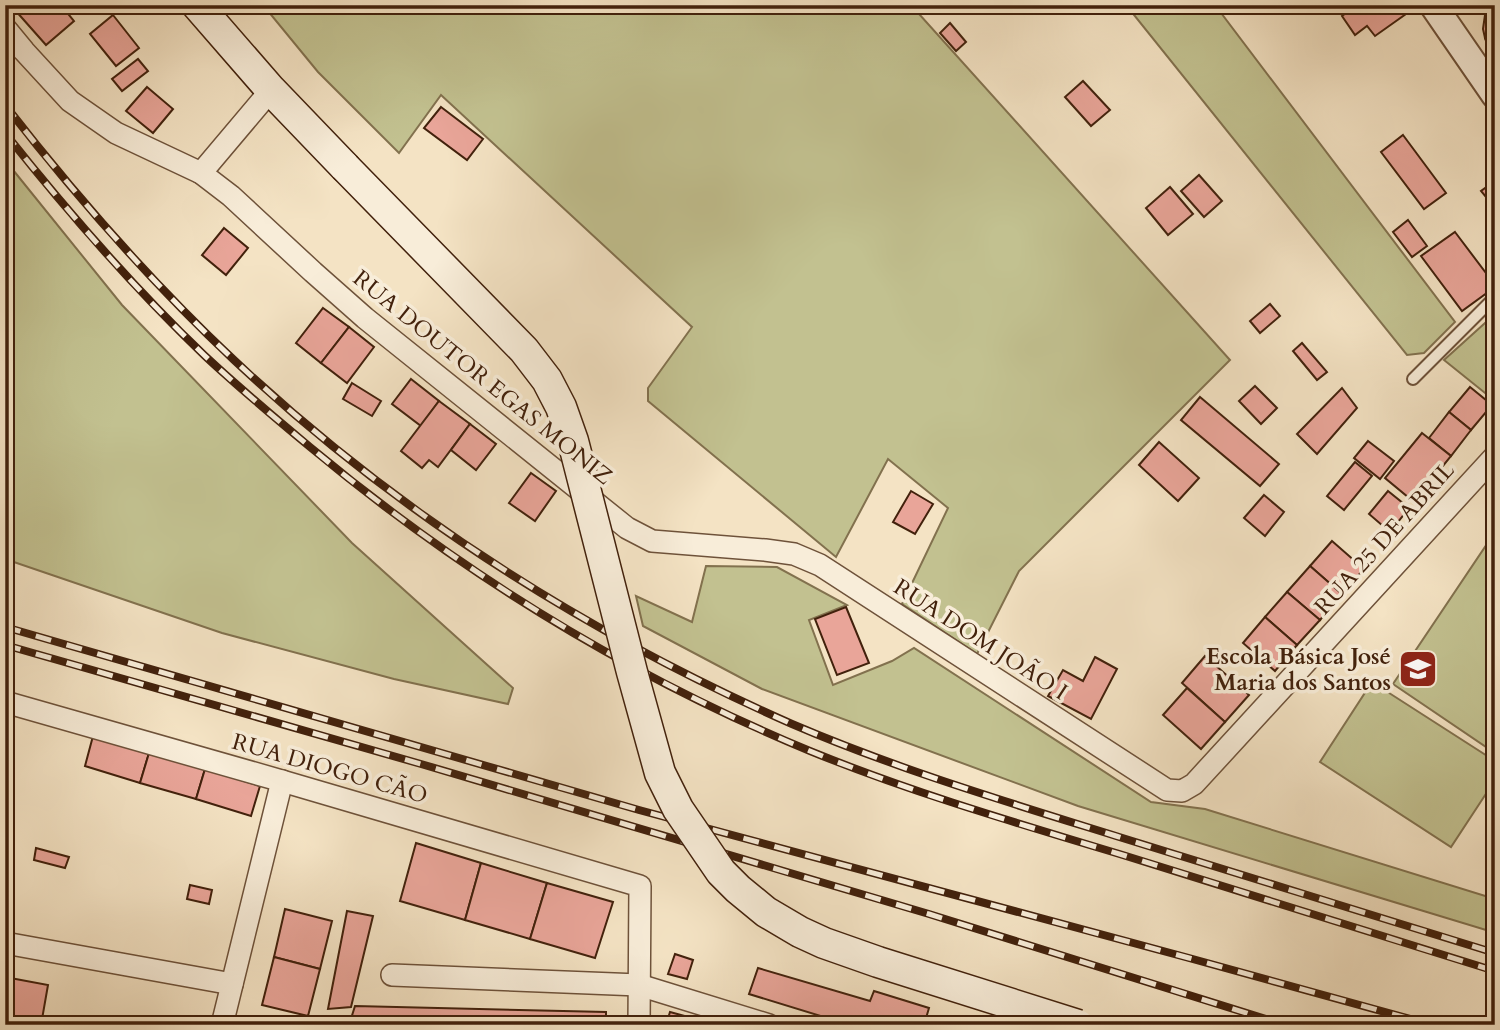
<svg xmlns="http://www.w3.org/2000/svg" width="1500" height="1030" font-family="Cardo,serif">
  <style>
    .green { fill: #c2c190; stroke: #82714e; stroke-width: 2 }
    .building { fill: #e9a599; stroke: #42210c; stroke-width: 2 }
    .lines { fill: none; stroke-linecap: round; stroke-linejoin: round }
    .service-casing { stroke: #6e523a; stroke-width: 14 }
    .minor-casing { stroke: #6e523a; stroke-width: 24 }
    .tertiary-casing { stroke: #6e523a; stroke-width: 30 }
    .secondary-casing { stroke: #42210c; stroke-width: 33 }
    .service { stroke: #f8edd9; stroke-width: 10 }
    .minor { stroke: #f8edd9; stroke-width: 21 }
    .tertiary { stroke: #f8edd9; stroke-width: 26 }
    .secondary { stroke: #f8edd9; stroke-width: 30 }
    .rail-casing { stroke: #42210c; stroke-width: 8 }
    .rail { stroke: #f8edd9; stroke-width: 5; stroke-dasharray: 16; stroke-linecap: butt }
    .secondary-bridge-casing { stroke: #42210c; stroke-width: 33; stroke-linecap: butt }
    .secondary-bridge { stroke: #f8edd9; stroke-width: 30 }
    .labels { text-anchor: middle; stroke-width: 7; stroke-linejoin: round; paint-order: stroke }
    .street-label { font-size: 23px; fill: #42210c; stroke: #f8edd9 }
    .poi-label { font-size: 23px; font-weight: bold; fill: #42210c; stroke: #f8edd9; text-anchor: end }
  </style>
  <rect width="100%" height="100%" fill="#f4e3c4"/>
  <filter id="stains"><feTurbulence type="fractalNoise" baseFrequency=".00286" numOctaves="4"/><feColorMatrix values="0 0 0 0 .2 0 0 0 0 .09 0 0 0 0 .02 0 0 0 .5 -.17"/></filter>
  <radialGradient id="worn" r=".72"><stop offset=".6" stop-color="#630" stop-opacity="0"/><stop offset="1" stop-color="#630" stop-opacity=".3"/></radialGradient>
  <g class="green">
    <polygon points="263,5 911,5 1230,360 1019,571 977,654 902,604 948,508 888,459 836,557 648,401 648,388 692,327 441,95 399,153 318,72"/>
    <polygon points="1126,5 1215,5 1455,322 1424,353 1407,355"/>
    <polygon points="5,160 122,305 352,543 513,688 508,704 394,679 222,633 5,559"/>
    <polygon points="1495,314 1495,401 1444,360"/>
    <polygon points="1489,541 1495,545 1495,753 1393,684"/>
    <polygon points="706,566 777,567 847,605 809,620 833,685 892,661 914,648 1151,802 1205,809 1495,899 1495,918 1490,918 1486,930 1078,806 762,689 643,626 636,596 692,622"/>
    <polygon points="1372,682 1495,761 1495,780 1451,847 1320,762"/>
  </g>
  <g class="building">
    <polygon points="21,5 61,5 74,21 46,45 15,10"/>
    <polygon points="1357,5 1410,5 1413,9 1375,36 1367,26 1355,35 1342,16"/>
    <polygon points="1495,7 1495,30 1485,38 1483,29 1485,15"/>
    <polygon points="113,15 139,48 116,66 90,34"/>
    <polygon points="950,23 966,42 956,51 940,33"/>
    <polygon points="1495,30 1495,55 1487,44 1485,38"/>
    <polygon points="138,59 148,71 122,91 112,79"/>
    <polygon points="1083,81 1110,110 1091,126 1065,97"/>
    <polygon points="147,87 173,109 153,133 126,111"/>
    <polygon points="441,107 483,139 467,160 424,128"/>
    <polygon points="1403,135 1446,193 1424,209 1381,152"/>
    <polygon points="1199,175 1222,201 1204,217 1181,191"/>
    <polygon points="1495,181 1495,208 1481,191"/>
    <polygon points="1170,187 1193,214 1168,235 1146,208"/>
    <polygon points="1408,220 1427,246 1412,257 1393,232"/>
    <polygon points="224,228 248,248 226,275 202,255"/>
    <polygon points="1455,232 1495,285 1495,287 1462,311 1421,256"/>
    <polygon points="1270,304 1280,316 1260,333 1250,321"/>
    <polygon points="323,308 349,327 321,363 296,343"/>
    <polygon points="349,327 374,347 347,383 321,363"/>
    <polygon points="1302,343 1327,372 1317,380 1293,351"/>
    <polygon points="411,379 439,401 421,426 392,404"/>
    <polygon points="352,383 381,401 372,416 343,399"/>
    <polygon points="1255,386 1277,408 1261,424 1239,401"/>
    <polygon points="1470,387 1492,405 1471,430 1449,412"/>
    <polygon points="1342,388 1357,408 1317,454 1297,434"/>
    <polygon points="1200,397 1279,464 1260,486 1181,420"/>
    <polygon points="439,401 470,424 438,467 429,460 422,468 401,451"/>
    <polygon points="1449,412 1471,430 1451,456 1429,438"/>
    <polygon points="470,424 496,444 476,470 451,450"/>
    <polygon points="1422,433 1451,456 1414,502 1385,478"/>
    <polygon points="1368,441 1394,461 1380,479 1354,458"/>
    <polygon points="1159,442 1199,478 1178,501 1139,465"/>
    <polygon points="1355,462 1372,476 1344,510 1327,496"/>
    <polygon points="531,473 556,491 535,521 509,503"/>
    <polygon points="911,491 933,504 915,534 893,522"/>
    <polygon points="1388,491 1409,508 1390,532 1369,514"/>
    <polygon points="1264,495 1284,512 1265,536 1244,518"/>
    <polygon points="1332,541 1364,569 1342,594 1310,566"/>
    <polygon points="1310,566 1342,594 1320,620 1287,592"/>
    <polygon points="1287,592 1320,620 1297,645 1265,617"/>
    <polygon points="846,607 869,663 837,675 815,619"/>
    <polygon points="1265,617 1297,645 1275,671 1243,643"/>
    <polygon points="1205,656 1249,695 1225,722 1182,683"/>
    <polygon points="1095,657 1117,669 1091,719 1048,696 1063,670 1083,681"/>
    <polygon points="1187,688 1225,722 1201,749 1163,715"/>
    <polygon points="93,736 149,753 140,783 85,766"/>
    <polygon points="149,753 205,769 196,799 140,783"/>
    <polygon points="205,769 260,786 251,816 196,799"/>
    <polygon points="416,843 481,863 465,920 400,901"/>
    <polygon points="36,848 69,857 65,868 34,860"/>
    <polygon points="481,863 547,883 530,939 465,920"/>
    <polygon points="547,883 613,902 595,958 530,939"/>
    <polygon points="190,885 212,890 209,904 187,899"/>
    <polygon points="285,909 332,921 320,969 274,957"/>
    <polygon points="347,911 373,916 351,1007 328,1009"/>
    <polygon points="675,954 693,960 687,979 668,974"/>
    <polygon points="274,957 320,969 308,1016 262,1005"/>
    <polygon points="758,968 870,1001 874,991 929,1008 924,1025 850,1025 749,994"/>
    <polygon points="5,977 48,985 41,1025 5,1019"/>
    <polygon points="355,1006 606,1012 606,1025 349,1025"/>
    <polygon points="670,1012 703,1021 702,1025 666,1025"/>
  </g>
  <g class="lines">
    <g class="service-casing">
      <polyline id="service" points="1413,379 1495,297"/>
    </g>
    <g class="minor-casing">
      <g id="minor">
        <polyline points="5,28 24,51 70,101 116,133 201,173 231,196 313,272 365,318 627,528 652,541 765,550 794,554 820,565 1167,790 1182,791 1194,784 1495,456"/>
        <polyline points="201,173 271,90"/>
        <polyline points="5,702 282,781 640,886 639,1025"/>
        <polyline points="5,943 232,984"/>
        <polyline points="392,975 639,985 769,1025"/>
        <polyline points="222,1025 282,781"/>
      </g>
    </g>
    <g class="tertiary-casing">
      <polyline id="tertiary" points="1433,5 1495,95"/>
    </g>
    <g class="secondary-casing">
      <polyline id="secondary" points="197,5 271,90 345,167"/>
    </g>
    <use href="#service" class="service"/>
    <use href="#minor" class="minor"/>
    <use href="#tertiary" class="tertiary"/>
    <use href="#secondary" class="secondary"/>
    <g class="rail-casing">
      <g id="rail">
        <path d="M5,105C75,195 151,282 234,360C397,513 588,634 792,724C897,769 1007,802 1116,836C1242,875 1369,914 1495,953"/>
        <path d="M5,133C67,211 132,286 204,355C238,387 274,417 310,447C460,572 629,676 810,751C913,793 1020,824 1126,856C1249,894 1372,933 1495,971"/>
        <polyline points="5,627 639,810 1189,958 1432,1025"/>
        <polyline points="5,645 421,764 929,914 1285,1025"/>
      </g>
    </g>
    <use href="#rail" class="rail"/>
    <g class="secondary-bridge-casing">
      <polyline id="secondary-bridge" points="345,167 524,350 547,380 561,407 573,441 632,672 660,773 678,809 721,872 738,889 766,912 800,932 824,943 878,962 1078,1025"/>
    </g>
    <use href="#secondary-bridge" class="secondary-bridge"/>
  </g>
  <defs>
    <g id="school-square" transform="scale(2.0125)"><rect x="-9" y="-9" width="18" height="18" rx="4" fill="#8f2418" stroke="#f8edd9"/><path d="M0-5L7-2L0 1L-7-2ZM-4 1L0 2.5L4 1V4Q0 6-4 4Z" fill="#fff"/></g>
  </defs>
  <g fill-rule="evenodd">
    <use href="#school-square" x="1418" y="669"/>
  </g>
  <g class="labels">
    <g class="street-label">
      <text transform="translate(483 377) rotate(39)" y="8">RUA DOUTOR EGAS MONIZ</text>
      <text transform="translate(1384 538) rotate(-48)" y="8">RUA 25 DE ABRIL</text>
      <text transform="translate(981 639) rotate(33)" y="8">RUA DOM JOÃO I</text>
      <text transform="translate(330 768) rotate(16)" y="8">RUA DIOGO CÃO</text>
    </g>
    <g class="poi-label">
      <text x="1391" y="664">Escola Básica José<tspan x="1391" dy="26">Maria dos Santos</tspan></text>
    </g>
  </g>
  <rect width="1500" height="1030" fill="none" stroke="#f4e3c4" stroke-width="28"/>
  <rect x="7" y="7" width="1486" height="1016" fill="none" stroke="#42210c" stroke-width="3.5"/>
  <rect x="14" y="14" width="1472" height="1002" fill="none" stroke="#42210c" stroke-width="2"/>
  <rect width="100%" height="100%" filter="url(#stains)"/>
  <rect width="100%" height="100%" fill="url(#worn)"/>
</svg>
